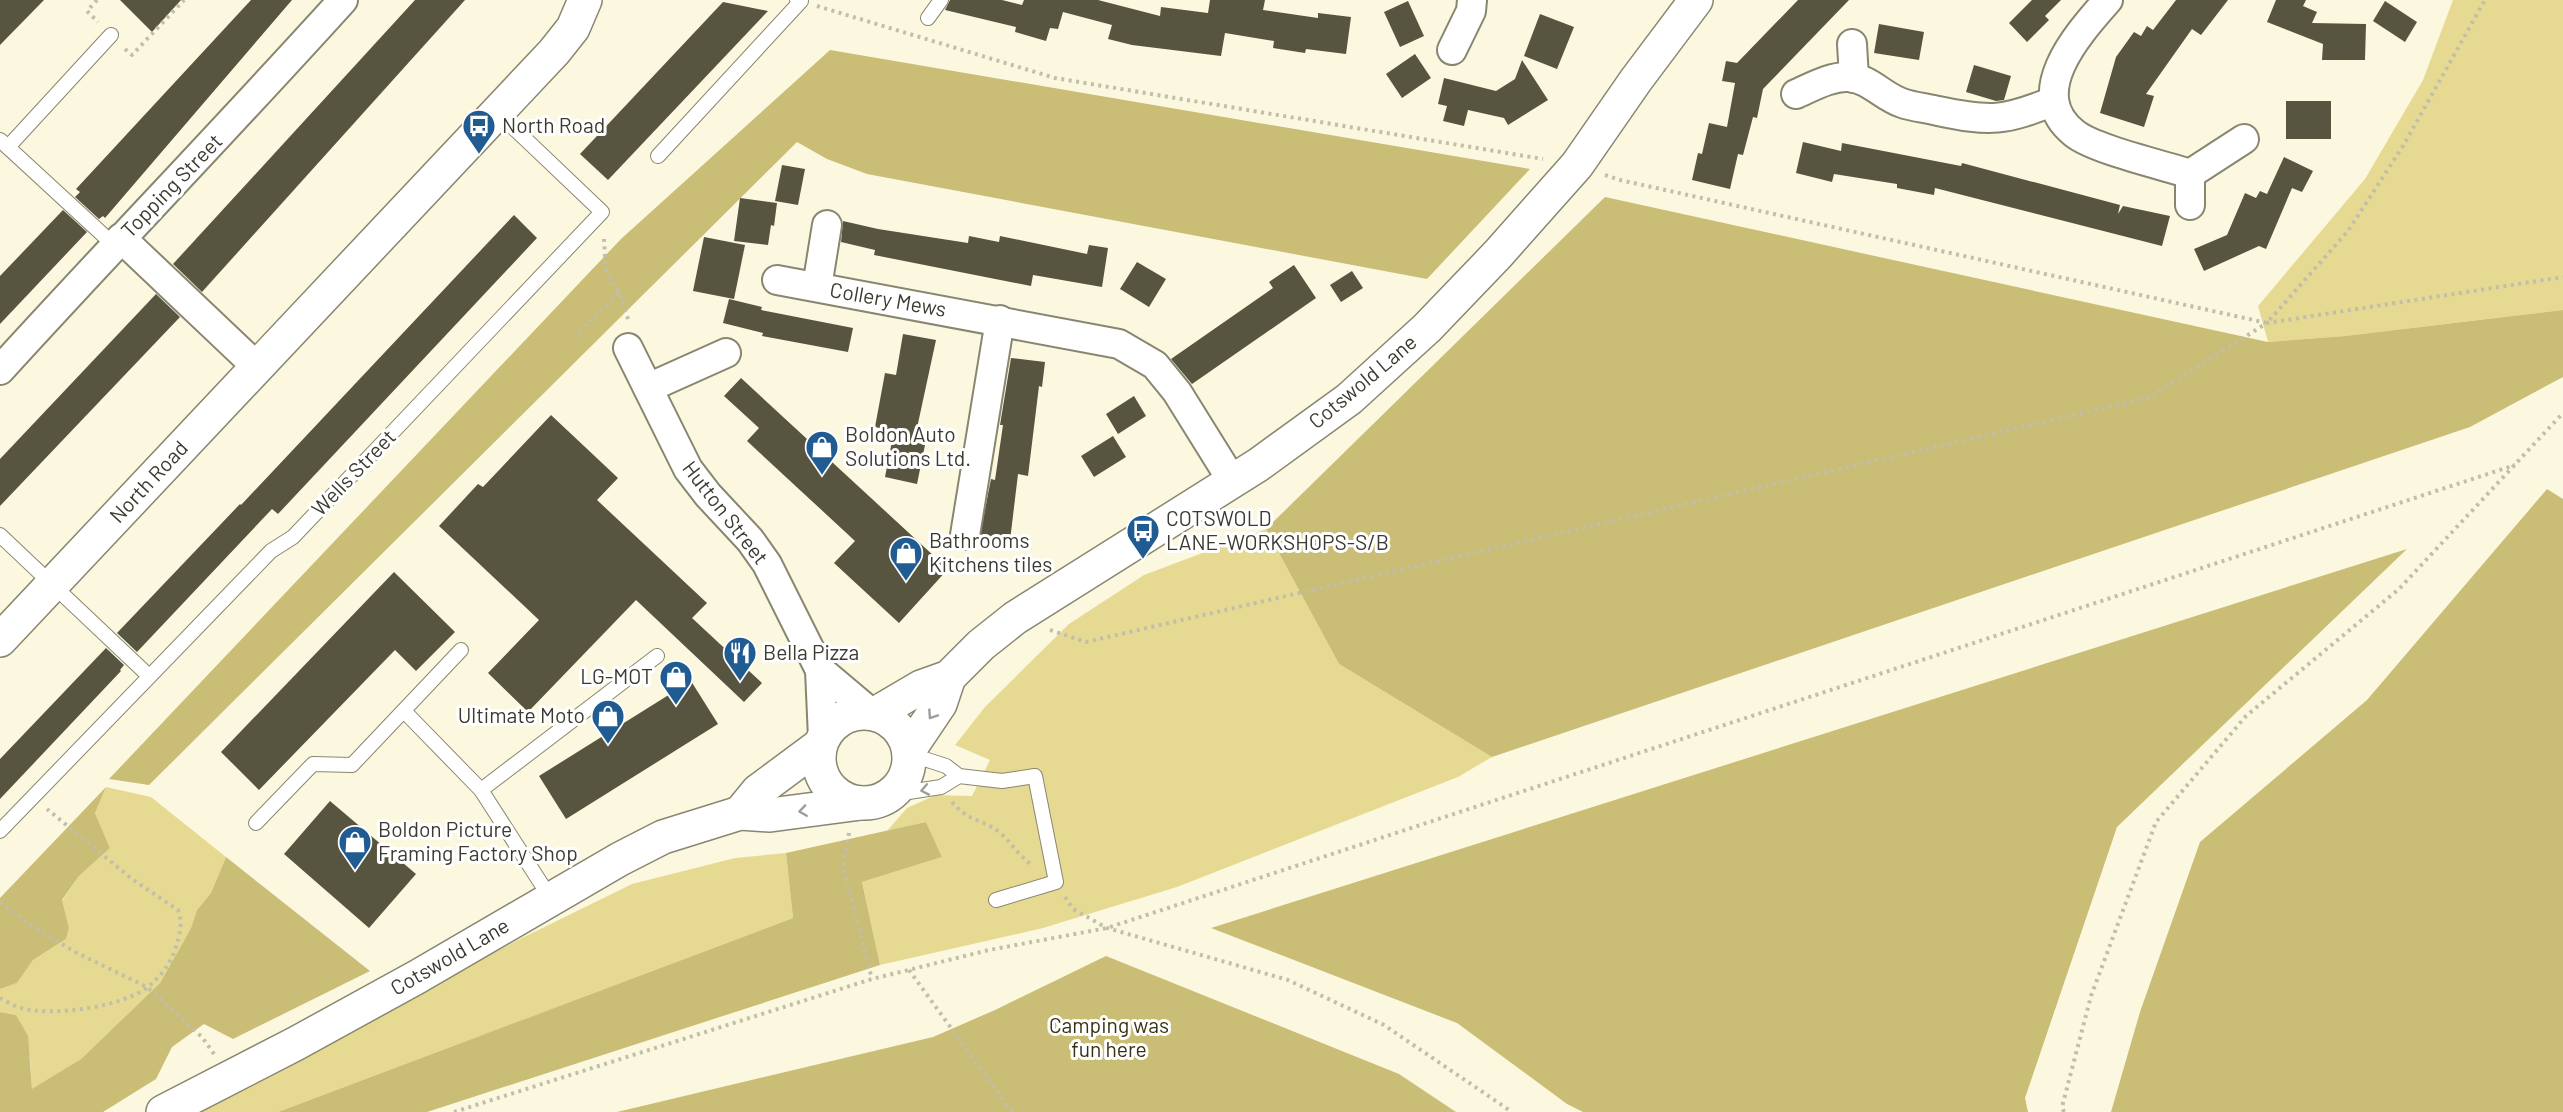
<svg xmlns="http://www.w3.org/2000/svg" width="2563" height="1112" font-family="Barlow,sans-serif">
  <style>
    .green { fill: #e6da92 }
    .forest { fill: #cabd75 }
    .building { fill: #575440 }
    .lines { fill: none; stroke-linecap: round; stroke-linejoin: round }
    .service-casing { stroke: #898670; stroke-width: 16 }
    .minor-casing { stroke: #898670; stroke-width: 32 }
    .tertiary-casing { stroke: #898670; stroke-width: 36 }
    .path { stroke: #c1beaa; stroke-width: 4; stroke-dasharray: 3 4.5; stroke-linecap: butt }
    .service { stroke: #fff; stroke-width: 14 }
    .minor { stroke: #fff; stroke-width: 28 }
    .tertiary { stroke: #fff; stroke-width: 33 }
    .oneway { stroke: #9e9d98 }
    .labels { text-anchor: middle; stroke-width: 6; stroke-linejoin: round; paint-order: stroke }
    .poi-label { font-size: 21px; fill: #3c3b31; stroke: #fff; text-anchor: start }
    .street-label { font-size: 21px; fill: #3c3b31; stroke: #fff }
    .park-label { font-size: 21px; fill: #383212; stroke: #fff }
  </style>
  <rect width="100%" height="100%" fill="#fcf8e0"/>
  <g class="green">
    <polygon points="2453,0 2563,0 2563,310 2345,336 2268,342 2258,306 2365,179 2423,80"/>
    <polygon points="1266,529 1339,664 1492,757 1458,777 1177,887 1043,928 880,965 862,882 942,857 926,822 887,831 907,808 936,795 972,796 990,760 955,745 985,707 1069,624 1144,575"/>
    <polygon points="106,787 151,797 226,857 211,893 197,910 191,928 160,983 81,1059 32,1090 30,1058 16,1015 0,1012 0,989 17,983 33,960 66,939 69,928 62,901 79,876 110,848 95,813"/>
    <polygon points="786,853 793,918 278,1112 196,1112 314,1046 522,938 632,884 735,858"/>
  </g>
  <g class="forest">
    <polygon points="830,50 1530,169 1427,279 867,174 827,159 797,142 149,785 109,779 621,239"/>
    <polygon points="1605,197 2268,342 2345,336 2563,310 2563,377 2470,427 1492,757 1339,664 1266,529"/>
    <polygon points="2547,489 2563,499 2563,1112 2111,1112 2140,1012 2200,842 2367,700"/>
    <polygon points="2407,549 2117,827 2025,1098 2028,1112 1583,1112 1567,1104 1457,1023 1211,928"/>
    <polygon points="106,787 95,813 110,848 79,876 62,900 69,928 66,939 33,960 17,983 0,989 0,898"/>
    <polygon points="926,822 942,857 862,882 880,965 427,1112 278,1112 793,918 786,853"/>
    <polygon points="226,857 370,971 233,1039 204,1024 172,1047 156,1079 103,1112 0,1112 0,1012 16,1015 28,1036 32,1089 81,1059 160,983 191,928 197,910 211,893"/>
    <polygon points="1106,956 1399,1074 1456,1112 617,1112 933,1037 995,1010"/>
  </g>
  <g class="building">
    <polygon points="0,0 44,0 0,45"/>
    <polygon points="120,0 181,0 152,32"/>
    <polygon points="251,0 292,0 105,218 103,216 99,219 75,197 80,192 76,189"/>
    <polygon points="415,0 465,0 202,292 173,264"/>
    <polygon points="950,0 1002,0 1022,5 1024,0 1098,0 1160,16 1161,7 1208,13 1210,0 1265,0 1263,10 1318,18 1318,13 1351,17 1346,54 1306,49 1305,53 1273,48 1274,41 1225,33 1221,56 1132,45 1108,39 1112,25 1063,12 1058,29 1050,28 1046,41 1015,32 1016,27 945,10"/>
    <polygon points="1798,0 1849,0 1763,89 1757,118 1753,117 1743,155 1738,154 1730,189 1692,180 1698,153 1702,154 1709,123 1727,127 1735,83 1722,81 1726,61 1737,63"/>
    <polygon points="2032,0 2061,0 2045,16 2049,20 2027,42 2009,23"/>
    <polygon points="2176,0 2228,0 2201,35 2192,29 2146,94 2154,96 2144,127 2100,113 2116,57 2134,32 2141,36 2147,26 2153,30"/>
    <polygon points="2276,0 2306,0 2303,6 2317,12 2312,23 2366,24 2365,60 2322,60 2323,44 2267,22"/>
    <polygon points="1408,1 1424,36 1400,47 1384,12"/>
    <polygon points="2385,1 2417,22 2405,42 2373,21"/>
    <polygon points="723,2 768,11 608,180 580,154"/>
    <polygon points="1540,14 1574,27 1557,69 1524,56"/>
    <polygon points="1879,24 1924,32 1919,60 1874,53"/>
    <polygon points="1415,54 1431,78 1402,98 1386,74"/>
    <polygon points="1522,60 1548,100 1508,125 1504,118 1468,110 1464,126 1443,121 1447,106 1438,104 1444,78 1496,91 1515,79"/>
    <polygon points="1974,65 2011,76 2004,100 1996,101 1966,92"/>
    <rect x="2286" y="101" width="45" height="38"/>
    <polygon points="1803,142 1841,151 1842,143 1961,166 1962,163 2120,205 2118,214 2123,206 2170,216 2162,246 1935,188 1934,195 1897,188 1897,184 1834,174 1832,182 1796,173"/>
    <polygon points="2284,157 2313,171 2302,192 2292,188 2266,249 2259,246 2204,271 2194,249 2227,235 2245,193 2256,198 2260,191 2267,194"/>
    <polygon points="782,165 805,169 798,205 775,201"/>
    <polygon points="740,198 777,203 774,226 771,225 768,245 734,241"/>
    <polygon points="63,210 87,232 0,324 0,276"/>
    <polygon points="514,215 537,238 278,514 272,509 137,652 117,633 240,504 241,505"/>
    <polygon points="843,221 878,229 968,243 969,236 999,242 1000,236 1087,254 1089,245 1108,248 1102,287 1033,275 1031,286 874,255 875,250 841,242"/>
    <polygon points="704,237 745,245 734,299 693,291"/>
    <polygon points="1137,262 1166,279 1149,307 1120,289"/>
    <polygon points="1294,265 1316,298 1192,384 1171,359 1273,288 1269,282"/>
    <polygon points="1352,271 1363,288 1341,302 1330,285"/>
    <polygon points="156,294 180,317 0,506 0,459"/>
    <polygon points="729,299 762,307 761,310 853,328 848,352 762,336 763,333 723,323"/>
    <polygon points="903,334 936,340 914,442 925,445 917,484 885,477 894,431 875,427 885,373 896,375"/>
    <polygon points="1011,358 1045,362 1042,387 1039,386 1028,476 1018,474 1009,549 978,545 991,479 995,480 1003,425 1000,425"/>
    <polygon points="741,378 948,569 899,623 834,563 855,541 747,441 759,428 724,396"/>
    <polygon points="1134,396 1146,416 1118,434 1106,414"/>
    <polygon points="551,415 618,478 597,500 707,603 692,618 762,683 744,702 636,600 528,712 488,673 539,620 439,526 478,484 483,487"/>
    <polygon points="1113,436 1126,457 1094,477 1081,456"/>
    <polygon points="394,572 455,632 416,671 395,650 259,790 221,752"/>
    <polygon points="106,648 124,665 120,670 121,671 0,799 0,759"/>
    <polygon points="691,681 718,724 566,819 539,776"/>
    <polygon points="330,801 416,874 369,928 284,854"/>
  </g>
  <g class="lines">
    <g class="service-casing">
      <g id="service">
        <polyline points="928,18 941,0"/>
        <polyline points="0,140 114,245"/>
        <polyline points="8,147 111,35"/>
        <polyline points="658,156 801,1 797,0"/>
        <polyline points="0,535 149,676"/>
        <polyline points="404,711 481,790 551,899"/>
        <polyline points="909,754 946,766 959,776 1002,781 1035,776 1056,882 996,900"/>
        <polyline points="481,790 657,656"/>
        <polyline points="889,795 941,787 959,776"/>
        <polyline points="256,823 313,764 352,765 461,650"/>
        <polyline points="0,831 271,551 293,537 602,212 497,112"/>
      </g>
    </g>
    <g class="minor-casing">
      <g id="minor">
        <path d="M2108,0C2079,33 2024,93 2074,133C2093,149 2163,165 2190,174L2244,139"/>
        <polyline points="1852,44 1854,78"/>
        <polyline points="1452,50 1471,11 1472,0"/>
        <path d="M1796,94C1812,87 1831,76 1849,77C1870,79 1882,96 1902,103C1913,107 1926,108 1938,111C1991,122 2004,121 2054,101"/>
        <polyline points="2190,205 2190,174"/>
        <polyline points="121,238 257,367"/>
        <polyline points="777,280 1119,344 1155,365 1177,392 1233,482"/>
        <polyline points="817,287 827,225"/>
        <polyline points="628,348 688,469 708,495 750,540 767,564 820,670 871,713"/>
        <path d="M0,370C113,246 230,125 343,0"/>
        <polyline points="648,388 726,353"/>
        <polyline points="965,535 1000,320"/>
        <polyline points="820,670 823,738"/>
      </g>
    </g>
    <g class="tertiary-casing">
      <g id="tertiary">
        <polyline points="0,640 554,52 573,28 585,0"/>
        <circle cx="864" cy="758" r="45"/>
        <polyline points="875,714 921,687 949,677 981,645 1015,618 1258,465 1349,399 1427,328 1498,254 1577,165 1636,80 1696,0"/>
        <polyline points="909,750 940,704 949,677"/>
        <polyline points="740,813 758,791 820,745"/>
        <polyline points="163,1112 295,1044 417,977 620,859 663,837 740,813 770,815 861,803"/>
      </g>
    </g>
    <g class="path">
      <polyline points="97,0 87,11 98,22"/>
      <polyline points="817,6 1055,78 1543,159"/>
      <polyline points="125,49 132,55 184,0"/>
      <polyline points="1605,175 1620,180 2267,323 2348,231 2403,146 2485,0"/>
      <polyline points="604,239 606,272 619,292 629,322"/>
      <polyline points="579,332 619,292"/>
      <polyline points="1050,630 1086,642 2148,398 2267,323 2563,277"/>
      <path d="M952,802C968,822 983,819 999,832C1012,843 1017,854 1032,865"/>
      <polyline points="849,833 843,868 872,979"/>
      <polyline points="1065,897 1073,909 1107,928 1288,980 1384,1025 1512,1112"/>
      <polyline points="0,902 29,924 75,952 147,987 202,1037 214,1054"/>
      <polyline points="909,970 1012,1112"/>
      <path d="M0,998C6,1001 14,1006 21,1008C52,1017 124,1007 149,986C161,976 170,964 175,950C180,935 183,924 178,910L132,879L47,809"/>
      <polyline points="454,1112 872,979 989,950 1107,928 2515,465"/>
      <polyline points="2064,1112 2062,1107 2091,996 2156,822 2246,716 2399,589 2563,413"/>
    </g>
    <use href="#service" class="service"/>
    <use href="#minor" class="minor"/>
    <use href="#tertiary" class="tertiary"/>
  </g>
  <defs><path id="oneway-chevron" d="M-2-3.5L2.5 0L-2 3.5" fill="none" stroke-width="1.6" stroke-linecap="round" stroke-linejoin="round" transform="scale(1.5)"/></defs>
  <g class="oneway">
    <use href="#oneway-chevron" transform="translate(932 715) rotate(124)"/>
    <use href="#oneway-chevron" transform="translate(925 790) rotate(169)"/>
    <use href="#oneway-chevron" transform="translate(803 811) rotate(172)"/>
  </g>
  <defs>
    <g id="bus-pin" transform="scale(1.725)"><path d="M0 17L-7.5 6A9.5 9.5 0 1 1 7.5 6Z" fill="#205b92" stroke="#fff"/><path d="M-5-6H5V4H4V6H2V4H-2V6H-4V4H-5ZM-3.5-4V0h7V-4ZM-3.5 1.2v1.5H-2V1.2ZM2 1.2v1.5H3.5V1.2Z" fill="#fff"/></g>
    <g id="shop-pin" transform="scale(1.725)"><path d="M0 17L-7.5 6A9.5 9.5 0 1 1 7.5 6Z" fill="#205b92" stroke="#fff"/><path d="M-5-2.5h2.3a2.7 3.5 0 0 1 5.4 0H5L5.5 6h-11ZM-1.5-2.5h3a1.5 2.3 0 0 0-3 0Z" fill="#fff"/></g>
    <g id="restaurant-pin" transform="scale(1.725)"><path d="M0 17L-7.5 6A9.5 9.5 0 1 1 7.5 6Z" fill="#205b92" stroke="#fff"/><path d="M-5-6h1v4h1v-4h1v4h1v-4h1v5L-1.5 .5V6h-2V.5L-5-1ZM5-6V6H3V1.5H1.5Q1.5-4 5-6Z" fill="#fff"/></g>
  </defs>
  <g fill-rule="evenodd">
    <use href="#bus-pin" x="479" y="126"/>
    <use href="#shop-pin" x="822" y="447"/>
    <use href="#bus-pin" x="1143" y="531"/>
    <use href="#shop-pin" x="906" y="553"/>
    <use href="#restaurant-pin" x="740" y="653"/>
    <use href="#shop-pin" x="676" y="677"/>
    <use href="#shop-pin" x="608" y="716"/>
    <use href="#shop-pin" x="355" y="842"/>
  </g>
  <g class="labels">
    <g class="poi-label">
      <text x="502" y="133">North Road</text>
      <text x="845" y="442">Boldon Auto<tspan x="845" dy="24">Solutions Ltd.</tspan></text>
      <text x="1166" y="526">COTSWOLD<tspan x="1166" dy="24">LANE-WORKSHOPS-S/B</tspan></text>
      <text x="929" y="548">Bathrooms<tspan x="929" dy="24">Kitchens tiles</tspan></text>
      <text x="763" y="660">Bella Pizza</text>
      <text x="653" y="684" text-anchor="end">LG-MOT</text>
      <text x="585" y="723" text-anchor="end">Ultimate Moto</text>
      <text x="378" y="837">Boldon Picture<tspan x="378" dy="24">Framing Factory Shop</tspan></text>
    </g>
    <g class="street-label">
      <text transform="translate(172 186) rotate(-46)" y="7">Topping Street</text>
      <text transform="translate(888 300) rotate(10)" y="7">Collery Mews</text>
      <text transform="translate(1363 382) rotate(-40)" y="7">Cotswold Lane</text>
      <text transform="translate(354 473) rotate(-46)" y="7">Wells Street</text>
      <text transform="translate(149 482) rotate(-47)" y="7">North Road</text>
      <text transform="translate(725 513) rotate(52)" y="7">Hutton Street</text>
      <text transform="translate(450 957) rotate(-30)" y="7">Cotswold Lane</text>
    </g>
    <g class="park-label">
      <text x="1109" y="1033">Camping was<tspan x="1109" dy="24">fun here</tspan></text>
    </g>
  </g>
</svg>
